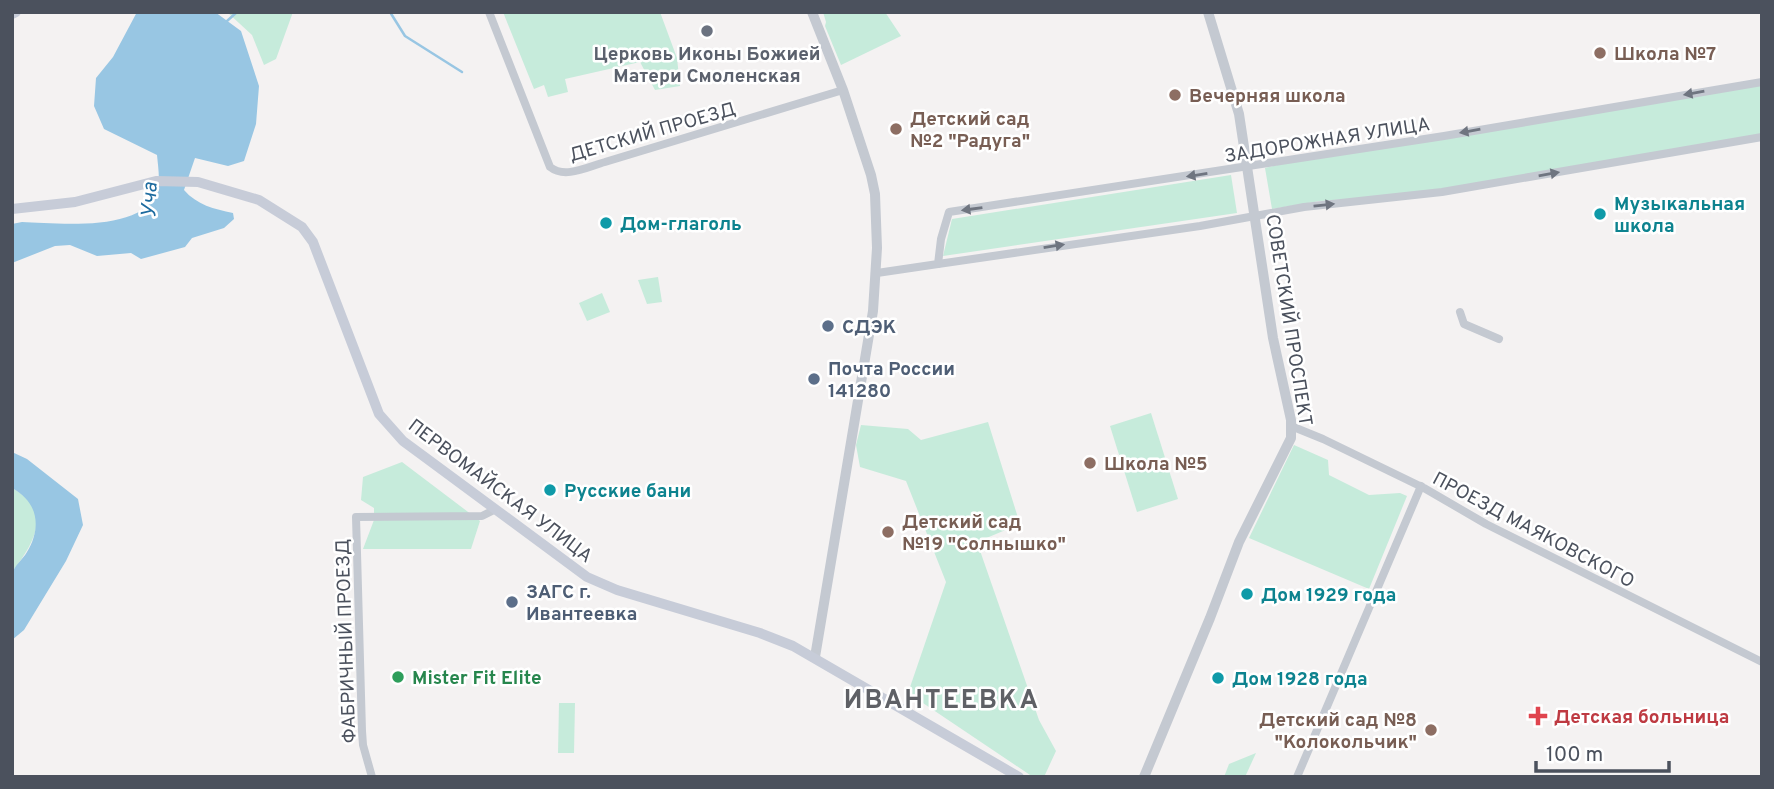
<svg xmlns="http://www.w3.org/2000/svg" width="1774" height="789" font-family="Overpass,sans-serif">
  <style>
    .green { fill: #c6ebdb }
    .water { fill: #98c6e3 }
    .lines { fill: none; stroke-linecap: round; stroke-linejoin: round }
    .stream { stroke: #98c6e3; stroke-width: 2.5 }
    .minor { stroke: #c4c9d1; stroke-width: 8 }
    .tertiary { stroke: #c4c9d1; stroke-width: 10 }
    .secondary { stroke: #c7ccd8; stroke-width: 10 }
    .oneway { fill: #6f7580 }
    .worship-dot { fill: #6b7280; stroke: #fff; stroke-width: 2.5 }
    .education-dot { fill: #8d6e63; stroke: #fff; stroke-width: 2.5 }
    .culture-dot { fill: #0f9aa8; stroke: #fff; stroke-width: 2.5 }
    .service-dot { fill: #5c6f8a; stroke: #fff; stroke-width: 2.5 }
    .leisure-dot { fill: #2e9e5b; stroke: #fff; stroke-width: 2.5 }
    .health-dot { fill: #e0444e; stroke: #fff; stroke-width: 2.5 }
    .labels { text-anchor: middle; stroke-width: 5; stroke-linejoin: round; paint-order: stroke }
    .worship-label { font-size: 19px; font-weight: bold; fill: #5b616d; stroke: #fff }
    .education-label { font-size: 19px; font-weight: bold; fill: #785e54; stroke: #fff; text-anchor: start }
    .street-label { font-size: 19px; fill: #4b515d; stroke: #fff }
    .culture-label { font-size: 19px; font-weight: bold; fill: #0d838f; stroke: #fff; text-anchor: start }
    .service-label { font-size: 19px; font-weight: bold; fill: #4e5e75; stroke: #fff; text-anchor: start }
    .leisure-label { font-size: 19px; font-weight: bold; fill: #27864d; stroke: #fff; text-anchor: start }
    .health-label { font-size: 19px; font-weight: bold; fill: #be3a42; stroke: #fff; text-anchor: start }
    .water-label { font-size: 21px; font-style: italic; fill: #1d6b9f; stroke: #fff }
    .district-label { font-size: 26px; font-weight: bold; letter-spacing: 2px; fill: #5f6166; stroke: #fff }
  </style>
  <rect width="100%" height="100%" fill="#f4f2f2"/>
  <g class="green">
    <polygon points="227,12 293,12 276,59 264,65 252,35"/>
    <polygon points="503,12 660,12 677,58 680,86 655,90 640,62 565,79 568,92 548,97 544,85 534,89"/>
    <polygon points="823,12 885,12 901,36 841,65 825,26 826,22"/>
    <polygon points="1762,82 1762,138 1442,192 1320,201 1272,209 1265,168 1328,153"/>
    <polygon points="1231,175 1237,213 943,256 952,219"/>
    <polygon points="658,277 662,302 647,304 638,280"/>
    <polygon points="602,293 610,312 587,321 579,303"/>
    <polygon points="1151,413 1178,499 1137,512 1110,426"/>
    <polygon points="988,422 1020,524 977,542 1039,720 1056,751 1044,777 1033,777 908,693 946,582 906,481 860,467 856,445 861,425 908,429 921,440"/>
    <polygon points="1294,445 1328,460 1329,475 1369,495 1400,493 1407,496 1369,589 1249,538"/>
    <polygon points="402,462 480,521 471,549 363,549 374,520 374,508 361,500 363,477"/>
    <path d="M12,488C54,511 34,543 12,572Z"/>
    <polygon points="559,703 575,703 574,753 558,753"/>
    <polygon points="1256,753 1245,777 1224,777 1229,764"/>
  </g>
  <g class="water">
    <path d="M137,12H215L241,31L259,86L256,124L244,161L228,166L195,158L184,190C197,205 214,209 233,213L234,219L224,228L192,238L185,247L141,259L131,253L97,256L70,245L55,246L12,263V224L22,222C56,223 147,234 158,188C160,178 158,166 157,155L104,129L94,106L96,78L113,57Z"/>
    <path d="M12,452L27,459L78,499L83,525L66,561L24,630L12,640C12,622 9,591 12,574C14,566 23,559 27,552C42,527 38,502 12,488Z"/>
  </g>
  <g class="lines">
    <g class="stream">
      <polyline points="390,12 405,36 462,72"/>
      <polyline points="227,21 237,12"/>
    </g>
    <g class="minor">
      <path d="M489,12L550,167C565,179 587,167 605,162L843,90"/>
      <polyline points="938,264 1200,226 1304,207 1442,192 1762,137"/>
      <polyline points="877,273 938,264 941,239 949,212 1444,136 1762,82"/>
      <polyline points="1460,312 1464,324 1499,339"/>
      <polyline points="1291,426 1323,439 1424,488 1486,524 1762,662"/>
      <polyline points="372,777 363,745 362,731 356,517 482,516 494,510"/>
      <polyline points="1297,777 1421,486"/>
    </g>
    <g class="tertiary">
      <polyline points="812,12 843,90 871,175 875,194 877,248 873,311 815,657"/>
      <polyline points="1144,777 1210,618 1239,542 1291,438 1291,420 1273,338 1239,114 1208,12"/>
    </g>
    <g class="secondary">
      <polyline points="12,14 16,12"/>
      <polyline points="12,209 75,202 156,181 198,182 259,200 302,227 313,242 379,414 403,441 422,455 587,577 617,590 760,633 793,646 1019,777"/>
    </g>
  </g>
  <defs><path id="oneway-solid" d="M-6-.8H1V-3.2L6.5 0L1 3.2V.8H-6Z" transform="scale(1.75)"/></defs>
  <g class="oneway">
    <use href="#oneway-solid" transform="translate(1694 93) rotate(170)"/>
    <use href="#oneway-solid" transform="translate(1470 131) rotate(170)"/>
    <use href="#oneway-solid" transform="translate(1549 174) rotate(-10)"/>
    <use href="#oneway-solid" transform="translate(1197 175) rotate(171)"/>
    <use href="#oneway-solid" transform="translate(1324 205) rotate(-6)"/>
    <use href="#oneway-solid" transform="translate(972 209) rotate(172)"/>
    <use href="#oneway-solid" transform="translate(1054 246) rotate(-9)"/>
  </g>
  <circle class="worship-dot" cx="707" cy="31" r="7"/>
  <g class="education-dot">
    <circle cx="1600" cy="53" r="7"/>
    <circle cx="1175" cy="95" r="7"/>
    <circle cx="896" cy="129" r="7"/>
    <circle cx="1090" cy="463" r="7"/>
    <circle cx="888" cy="532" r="7"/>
    <circle cx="1431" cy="730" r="7"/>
  </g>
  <g class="culture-dot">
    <circle cx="1600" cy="214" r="7"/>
    <circle cx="606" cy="223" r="7"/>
    <circle cx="550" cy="490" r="7"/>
    <circle cx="1247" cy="594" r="7"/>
    <circle cx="1218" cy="678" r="7"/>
  </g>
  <g class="service-dot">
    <circle cx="828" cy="326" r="7"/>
    <circle cx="814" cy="379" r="7"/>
    <circle cx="512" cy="602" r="7"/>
  </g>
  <circle class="leisure-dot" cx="398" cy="677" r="7"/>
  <path class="health-dot" d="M1534.5 705.5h7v7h7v7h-7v7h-7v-7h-7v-7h7z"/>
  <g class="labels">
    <g class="worship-label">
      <text x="707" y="60">Церковь Иконы Божией<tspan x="707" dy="22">Матери Смоленская</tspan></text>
    </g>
    <g class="education-label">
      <text x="1614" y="60">Школа №7</text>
      <text x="1189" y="102">Вечерняя школа</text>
      <text x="910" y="125">Детский сад<tspan x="910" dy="22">№2 "Радуга"</tspan></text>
      <text x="1104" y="470">Школа №5</text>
      <text x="902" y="528">Детский сад<tspan x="902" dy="22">№19 "Солнышко"</tspan></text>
      <text x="1417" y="726" text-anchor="end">Детский сад №8<tspan x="1417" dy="22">"Колокольчик"</tspan></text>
    </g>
    <g class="street-label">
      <text transform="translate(652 131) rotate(-16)" y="7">ДЕТСКИЙ ПРОЕЗД</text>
      <text transform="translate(1327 139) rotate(-9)" y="7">ЗАДОРОЖНАЯ УЛИЦА</text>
      <text transform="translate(1290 320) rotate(81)" y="7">СОВЕТСКИЙ ПРОСПЕКТ</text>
      <text transform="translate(501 490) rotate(37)" y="7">ПЕРВОМАЙСКАЯ УЛИЦА</text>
      <text transform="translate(1534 529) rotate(28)" y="7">ПРОЕЗД МАЯКОВСКОГО</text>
      <text transform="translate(345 641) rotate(-92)" y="7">ФАБРИЧНЫЙ ПРОЕЗД</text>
    </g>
    <g class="culture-label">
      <text x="1614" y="210">Музыкальная<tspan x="1614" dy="22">школа</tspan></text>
      <text x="620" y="230">Дом-глаголь</text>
      <text x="564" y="497">Русские бани</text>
      <text x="1261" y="601">Дом 1929 года</text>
      <text x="1232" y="685">Дом 1928 года</text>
    </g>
    <g class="service-label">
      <text x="842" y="333">СДЭК</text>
      <text x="828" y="375">Почта России<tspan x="828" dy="22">141280</tspan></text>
      <text x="526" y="598">ЗАГС г.<tspan x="526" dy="22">Ивантеевка</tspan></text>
    </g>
    <g class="leisure-label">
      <text x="412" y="684">Mister Fit Elite</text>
    </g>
    <g class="health-label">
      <text x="1554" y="723">Детская больница</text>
    </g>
    <g class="water-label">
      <text transform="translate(149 200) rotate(-88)" y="7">Уча</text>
    </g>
    <g class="district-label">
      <text x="942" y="708">ИВАНТЕЕВКА</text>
    </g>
  </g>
  <rect width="1774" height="789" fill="none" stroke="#4b515d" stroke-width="28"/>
  <path d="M1536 761v10h133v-10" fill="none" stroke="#4b515d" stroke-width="3.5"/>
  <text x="1546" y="761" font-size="21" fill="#4b515d" stroke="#ffffff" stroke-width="5" paint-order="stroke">100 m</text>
</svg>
